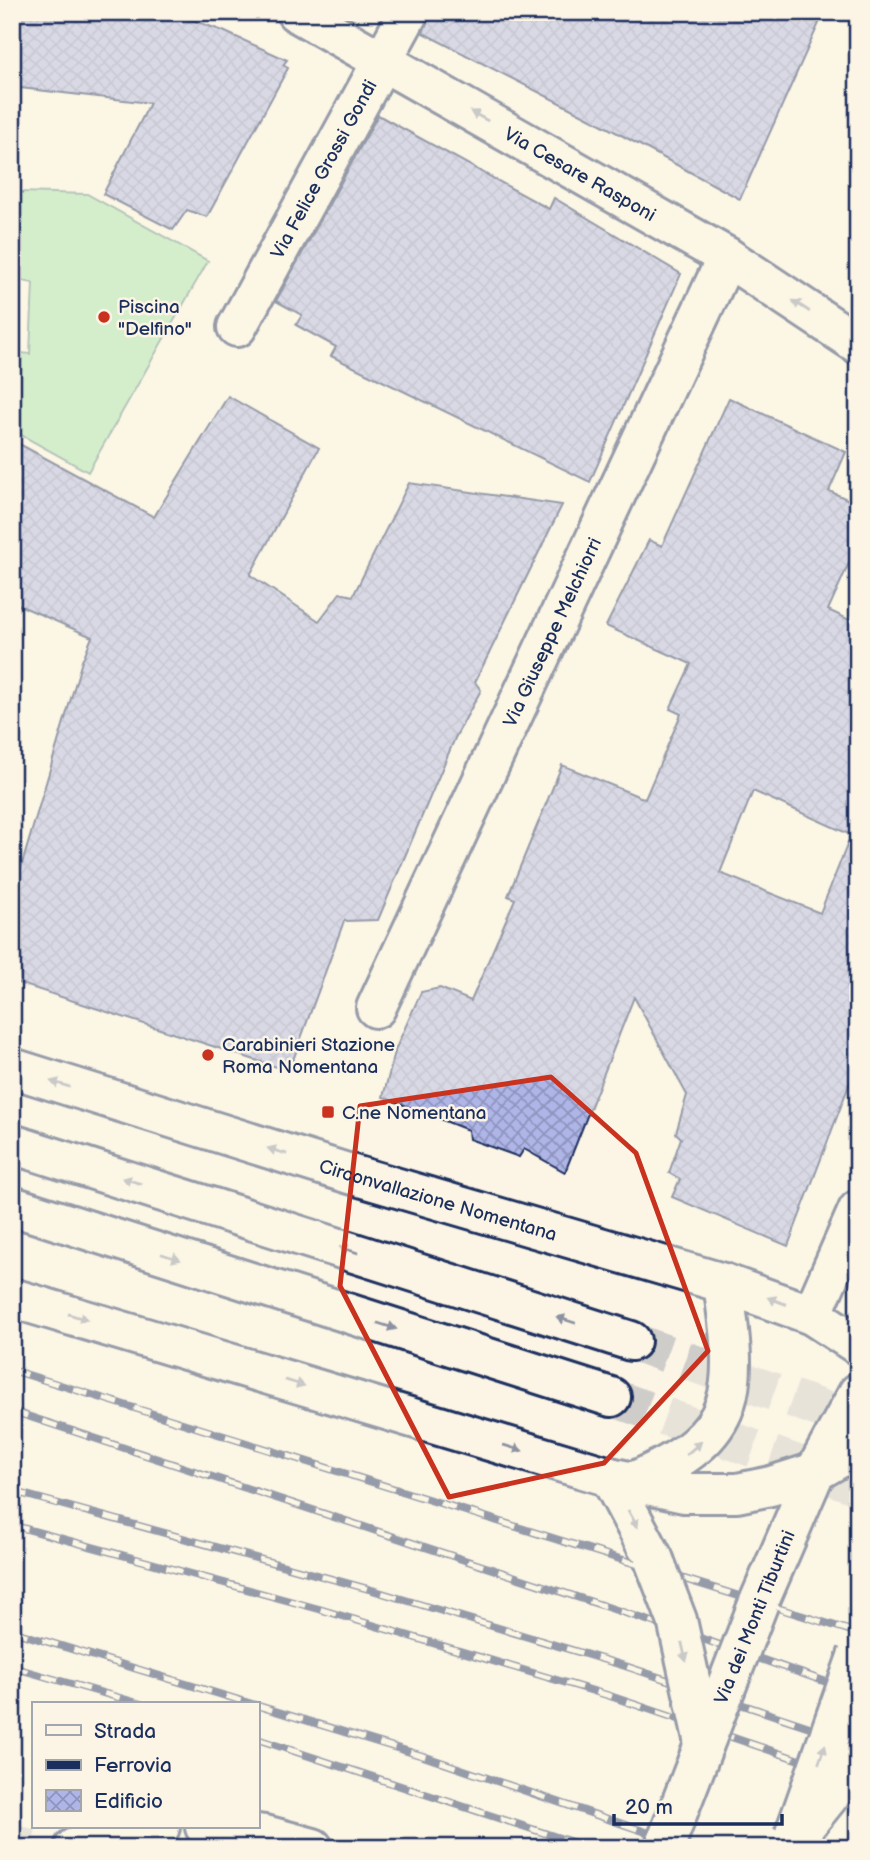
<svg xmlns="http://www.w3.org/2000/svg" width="870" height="1860" font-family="'Balsamiq Sans',sans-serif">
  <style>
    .pitch { fill: #a5e4ac; stroke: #608a85; stroke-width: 2 }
    .building { fill: url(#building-cross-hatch); stroke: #1b2f5e; stroke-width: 2; fill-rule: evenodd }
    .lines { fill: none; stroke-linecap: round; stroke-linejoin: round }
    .minor-tunnel { stroke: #cfcdca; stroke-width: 38; stroke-dasharray: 38 19; stroke-linecap: butt }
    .highway-tunnel { stroke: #cfcdca; stroke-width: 38; stroke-dasharray: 38 19; stroke-linecap: butt }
    .minor-casing { stroke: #1b2f5e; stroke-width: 44 }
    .highway-casing { stroke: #1b2f5e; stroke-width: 44 }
    .minor { stroke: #fcf5e5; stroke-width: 38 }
    .highway { stroke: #fcf5e5; stroke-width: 38 }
    .rail-casing { stroke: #1b2f5e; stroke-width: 8 }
    .rail { stroke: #fcf5e5; stroke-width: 5; stroke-dasharray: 16; stroke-linecap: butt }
    .minor-bridge-casing { stroke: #1b2f5e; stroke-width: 44; stroke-linecap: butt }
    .major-bridge-casing { stroke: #1b2f5e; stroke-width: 44; stroke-linecap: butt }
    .minor-bridge { stroke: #fcf5e5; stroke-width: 38 }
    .major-bridge { stroke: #fcf5e5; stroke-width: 38 }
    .oneway { fill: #8c92a2 }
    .marked { fill: none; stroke: #c8321e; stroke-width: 5; stroke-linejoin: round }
    .poi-dot { fill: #c8321e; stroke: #fcf5e5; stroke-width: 2.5 }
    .labels { text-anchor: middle; stroke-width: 5; stroke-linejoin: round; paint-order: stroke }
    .street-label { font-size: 19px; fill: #1b2f5e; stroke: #fcf5e5 }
    .poi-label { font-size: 19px; fill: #1b2f5e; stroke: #fcf5e5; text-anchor: start }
  </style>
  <defs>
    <pattern id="building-cross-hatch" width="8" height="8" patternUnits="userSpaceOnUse" patternTransform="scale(1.75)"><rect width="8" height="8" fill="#afb5e6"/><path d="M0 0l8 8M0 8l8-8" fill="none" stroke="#8e94be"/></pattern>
  </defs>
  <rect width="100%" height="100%" fill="#fcf5e5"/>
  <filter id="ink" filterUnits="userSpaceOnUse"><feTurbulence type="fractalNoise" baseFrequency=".0143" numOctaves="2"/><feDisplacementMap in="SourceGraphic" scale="14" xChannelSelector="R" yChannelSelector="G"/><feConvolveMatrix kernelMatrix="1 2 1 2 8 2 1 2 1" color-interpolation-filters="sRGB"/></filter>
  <g filter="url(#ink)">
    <polygon class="pitch" points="19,192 87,194 208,261 88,472 12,430 12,352 30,354 33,283 18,280"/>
    <g class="building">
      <polygon points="12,12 170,12 223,31 287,60 283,65 288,68 207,217 187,210 173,230 103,194 150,103 12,87"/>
      <polygon points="431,12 824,12 740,199 597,122 423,33"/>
      <polygon points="378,115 549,209 554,198 681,274 590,482 331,356 336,347 296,325 302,315 276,301"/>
      <polygon points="228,396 319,448 250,575 319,621 340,593 353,596 409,483 562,505 475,682 481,690 455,738 378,920 344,921 289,1071 12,981 12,898 82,661 92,637 12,602 12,440 154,517"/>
      <path d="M729,398L846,452L829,491L858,504V543L828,610L858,624V1061L788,1246L672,1197L680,1179L669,1173L681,1138L676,1133L687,1095L634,997L565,1172L524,1149L519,1157L469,1139L468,1130L383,1097L396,1048L421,992L440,988L471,1001L515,899L508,896L562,765L645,799L681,714L670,709L691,664L606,626L649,540L662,546ZM753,791L851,835L820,913L720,873Z"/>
    </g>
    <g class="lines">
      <g class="minor-tunnel">
        <polyline points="631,1341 858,1422"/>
        <polyline points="611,1397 858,1486"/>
      </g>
      <polyline class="highway-tunnel" points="12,1843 31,1848"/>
      <g class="minor-casing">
        <g id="minor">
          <path id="s1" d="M296,12L727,257L858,344"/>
          <path id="s2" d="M237,327L409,12"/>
          <path id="s3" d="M376,1008L727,257"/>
          <path id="s4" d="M12,1068L350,1174L723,1283L812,1315L858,1345"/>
          <polyline points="12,1144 631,1341"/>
          <polyline points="12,1206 611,1397"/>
          <polyline points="12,1298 610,1477 684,1493 737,1493 771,1486 815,1472 858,1447"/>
          <polyline points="812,1315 858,1210"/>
          <polyline points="610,1477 654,1560"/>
          <path d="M635,1481C743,1434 738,1390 723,1283"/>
          <polyline points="759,1602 815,1472 858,1393"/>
        </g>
      </g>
      <g class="highway-casing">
        <g id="highway">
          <polyline points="205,1827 265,1835 313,1848"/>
          <polyline points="74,1848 116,1835 160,1827"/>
        </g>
      </g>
      <use href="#minor" class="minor"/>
      <use href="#highway" class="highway"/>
      <g class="rail-casing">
        <g id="rail">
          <polyline points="12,1370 858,1633"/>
          <polyline points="12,1411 674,1629 858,1693"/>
          <polyline points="12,1491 372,1590 625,1666 858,1743"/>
          <polyline points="12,1525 319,1609 610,1696 858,1780"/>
          <polyline points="12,1631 423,1756 693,1848"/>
          <polyline points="12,1667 141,1704"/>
          <polyline points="257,1739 590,1848"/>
        </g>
      </g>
      <use href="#rail" class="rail"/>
      <g class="minor-bridge-casing">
        <g id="minor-bridge">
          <polyline points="654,1560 677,1620 704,1743"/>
          <polyline points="794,1836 858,1654"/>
          <polyline points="664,1848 759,1602"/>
        </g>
      </g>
      <g class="major-bridge-casing">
        <polyline id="major-bridge" points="792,1842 858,1760"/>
      </g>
      <use href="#minor-bridge" class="minor-bridge"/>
      <use href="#major-bridge" class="major-bridge"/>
    </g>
    <defs><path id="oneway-solid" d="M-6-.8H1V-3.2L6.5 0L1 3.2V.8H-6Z" transform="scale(1.75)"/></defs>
    <g class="oneway">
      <use href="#oneway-solid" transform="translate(479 116) rotate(-151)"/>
      <use href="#oneway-solid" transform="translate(801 306) rotate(-147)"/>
      <use href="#oneway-solid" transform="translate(60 1084) rotate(-163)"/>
      <use href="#oneway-solid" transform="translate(277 1151) rotate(-163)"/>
      <use href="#oneway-solid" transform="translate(132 1181) rotate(-163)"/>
      <use href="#oneway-solid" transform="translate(349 1250) rotate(-162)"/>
      <use href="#oneway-solid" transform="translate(171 1257) rotate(18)"/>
      <use href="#oneway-solid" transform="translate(777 1301) rotate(-160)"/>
      <use href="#oneway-solid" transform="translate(78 1317) rotate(17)"/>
      <use href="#oneway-solid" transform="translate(566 1320) rotate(-162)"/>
      <use href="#oneway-solid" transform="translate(387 1326) rotate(18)"/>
      <use href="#oneway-solid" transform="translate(295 1383) rotate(17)"/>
      <use href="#oneway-solid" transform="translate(513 1448) rotate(17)"/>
      <use href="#oneway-solid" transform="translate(694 1448) rotate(-41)"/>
      <use href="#oneway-solid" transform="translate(633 1519) rotate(61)"/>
      <use href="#oneway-solid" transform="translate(684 1652) rotate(77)"/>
      <use href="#oneway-solid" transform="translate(822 1754) rotate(-71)"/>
    </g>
  </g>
  <path d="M0 0H870V1860H0ZM551,1077L636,1153L708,1351L604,1463L449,1497L340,1286L360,1106Z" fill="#fcf5e5" fill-opacity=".55" fill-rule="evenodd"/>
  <path class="marked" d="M551,1077L636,1153L708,1351L604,1463L449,1497L340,1286L360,1106Z"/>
  <g class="poi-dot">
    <circle cx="104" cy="317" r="7"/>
    <circle cx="208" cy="1055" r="7"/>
    <rect x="321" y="1105" width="14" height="14" rx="3.5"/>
  </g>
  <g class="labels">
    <g class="street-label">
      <text dy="7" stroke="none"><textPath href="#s2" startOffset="180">Via Felice Grossi Gondi</textPath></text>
      <text dy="7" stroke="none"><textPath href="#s1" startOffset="327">Via Cesare Rasponi</textPath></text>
      <text dy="7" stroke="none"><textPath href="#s3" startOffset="415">Via Giuseppe Melchiorri</textPath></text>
      <text dy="7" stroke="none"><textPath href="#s4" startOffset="446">Circonvallazione Nomentana</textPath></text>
      <text transform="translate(754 1617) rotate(-68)" y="7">Via dei Monti Tiburtini</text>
    </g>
    <g class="poi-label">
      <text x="118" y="313">Piscina<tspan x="118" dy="22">"Delfino"</tspan></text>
      <text x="222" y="1051">Carabinieri Stazione<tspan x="222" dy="22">Roma Nomentana</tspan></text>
      <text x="342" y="1119">C.ne Nomentana</text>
    </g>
  </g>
  <rect width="870" height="1860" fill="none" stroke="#fcf5e5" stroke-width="42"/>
  <rect x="21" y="21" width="828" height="1818" fill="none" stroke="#1b2f5e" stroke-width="2.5" filter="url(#ink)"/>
  <rect x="32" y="1702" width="228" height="126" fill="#fcf5e5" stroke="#a2a6af" stroke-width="2"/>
  <rect x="46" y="1725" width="35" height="10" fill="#fcf5e5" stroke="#a2a6af" stroke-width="2"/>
  <text x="94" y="1738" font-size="21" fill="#1b2f5e">Strada</text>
  <rect x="46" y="1760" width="35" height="10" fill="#1b2f5e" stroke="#a2a6af" stroke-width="2"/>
  <text x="94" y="1772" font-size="21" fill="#1b2f5e">Ferrovia</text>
  <rect x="46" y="1790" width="35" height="21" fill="url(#building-cross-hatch)" stroke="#a2a6af" stroke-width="2"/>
  <text x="94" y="1808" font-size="21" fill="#1b2f5e">Edificio</text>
  <path d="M614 1814v10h168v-10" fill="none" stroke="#1b2f5e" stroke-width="3.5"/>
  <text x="625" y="1814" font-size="21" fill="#1b2f5e" stroke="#fcf5e5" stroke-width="5" paint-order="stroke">20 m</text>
</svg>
